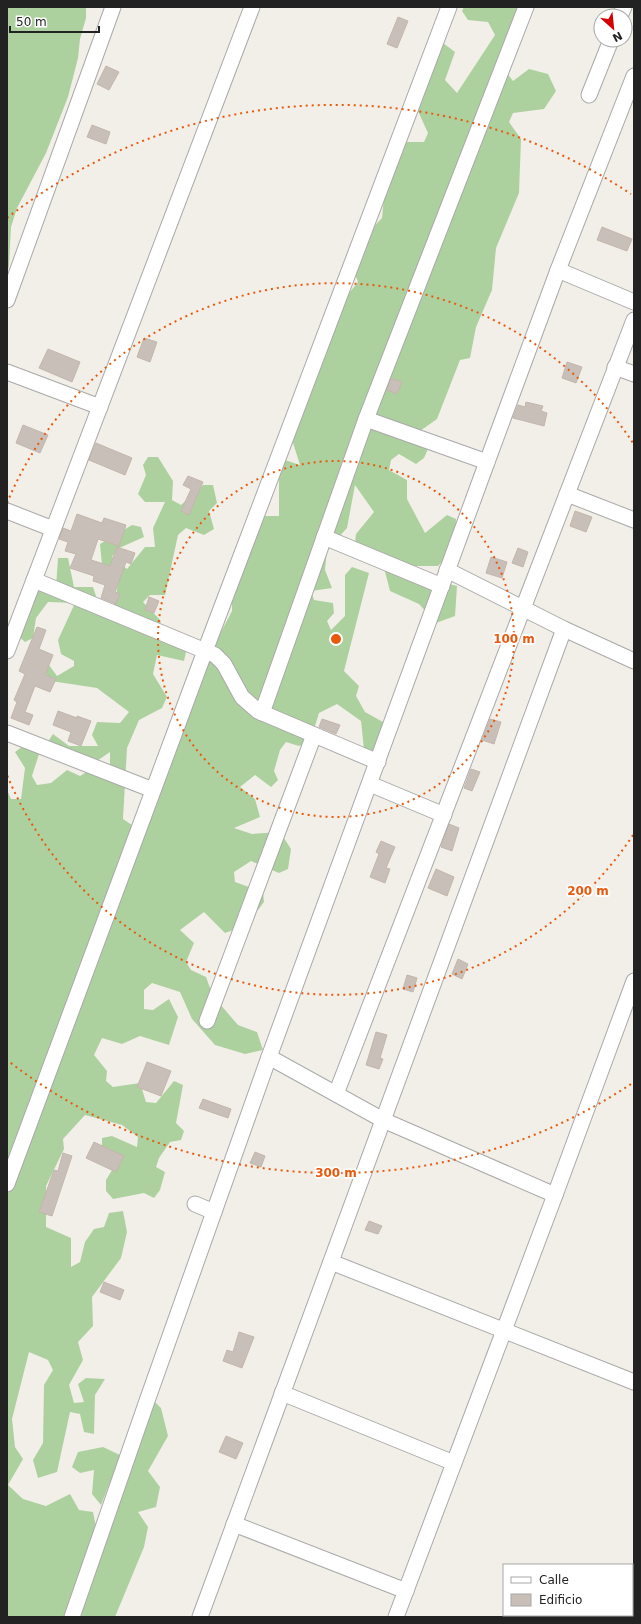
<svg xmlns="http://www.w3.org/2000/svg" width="641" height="1624" font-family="'DejaVu Sans',sans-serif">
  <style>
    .forest { fill: #add19e }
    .building { fill: #c7bfb8; stroke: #c4b6ab }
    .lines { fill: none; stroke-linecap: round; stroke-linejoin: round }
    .minor-casing { stroke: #a9a9a9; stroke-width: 17 }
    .minor { stroke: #fff; stroke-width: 15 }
    .ring { fill: none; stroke: #e8590c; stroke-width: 2; stroke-dasharray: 2 4 }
    .centre { fill: #e8590c; stroke: #fff; stroke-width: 2 }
    .ring-label { font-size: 12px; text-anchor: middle; font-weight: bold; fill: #e8590c; stroke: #fff; stroke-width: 3.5; stroke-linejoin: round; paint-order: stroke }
  </style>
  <rect width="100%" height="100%" fill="#f2efe9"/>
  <g class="forest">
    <polygon points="7,7 86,7 86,18 80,39 78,58 68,97 46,153 17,208 11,227 9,265 7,275"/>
    <path d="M464,7H529L507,73L513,81L529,69L548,74L556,91L544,109L513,113L509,122L521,139L519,193L496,248L492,290L476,327L470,358L460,360L437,419L420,431L428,449L424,458L416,464L399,454L391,460L389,470L407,480V499L425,533L447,515L456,519C455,540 454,551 438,566H417L410,574L457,586L455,616L436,623L419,604L390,591L383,564L354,553L356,534L374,512L355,485L347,528L327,550L325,570L332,588L311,591L314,600L333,603L334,613L327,621L331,630L345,616V575L352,567L369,573L344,671L359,686L356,696L365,712L383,722V752L373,756L364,749L361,721L337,704L319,713L310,742L299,746L286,742L280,750L274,771L278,780L271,787L255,775L240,787L255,799L260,817L234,828L252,834L280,832L291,849L288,869L279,873L251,861L234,872L235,882L263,892L264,902L258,910L249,905L236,929L225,933L204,912L180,930L194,943L186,962L191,970L206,977L213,996L238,1025L257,1032L263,1050L245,1054L215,1045L192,1019L180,992L152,983L144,990V1009L153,1010L169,999L178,1017L169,1045L140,1036L122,1044L102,1038L94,1055L107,1071L106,1081L113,1087L140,1083L146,1102L156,1103L174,1081L183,1085L176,1123L184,1131L181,1140L170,1142L159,1158L156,1167L165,1172L160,1190L154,1198L144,1193L113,1199L106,1191V1180L120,1157L102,1148V1138L112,1136L137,1147L138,1137L122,1125L85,1115L63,1139L64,1149L46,1186V1227L71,1238V1267L80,1262L85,1242L94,1229L104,1227L109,1213L123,1211L127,1232L121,1258L92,1297L93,1326L78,1342L83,1360L69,1385L74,1403L84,1402L78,1384L86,1378L105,1379L95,1395L94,1434L84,1432L80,1414L70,1412L57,1472L38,1478L33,1460L43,1443L44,1385L53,1370L48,1360L29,1352L12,1419L15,1447L23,1459L8,1485L23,1499L46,1506L70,1494L79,1510L93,1512L96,1527L116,1488L110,1482L101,1505L92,1494L94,1470L80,1473L72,1467L78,1452L103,1447L122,1456L152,1399L161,1408L168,1436L148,1471L160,1487L156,1507L138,1512L148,1527L144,1547L115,1617H7V790L11,799H21L25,768L15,752L30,741L40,751L32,776L37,785L51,783L67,770L80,776L93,768L102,779L110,776V752L97,761H72L49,740L53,734L69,746H98L92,735L97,722L120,723L129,712L97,688L51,681L45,673L49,665L57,676L74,666V661L61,654L58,640L75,603L48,602L36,618L33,638L25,642L17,635L38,589L56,587L58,558H68L74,587H93L99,605L107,610L115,603L119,575L102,565L100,544L132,525L141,527L144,537L117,549L112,557L127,569L145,547H155L153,528L165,502H145L138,494L146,475L143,465L148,457H158L173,481L172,500L181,505L203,485H213L217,503L209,511L214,529L204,535L186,528L178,535L165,595H150L143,602L161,621L157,631L181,644L186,652L184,661L157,655L153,674L167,697L162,708L139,720L127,748L123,819L132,825L141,821L174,722L232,611V581L265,516H279V470L285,460L300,465L288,427L329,318L358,282L352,267L359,242L382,218L387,166L406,142H424L428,133L412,98L439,40L455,52L445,80L457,93L495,35L488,22L468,20L462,11Z"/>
  </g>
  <g class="building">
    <polygon points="398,17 408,21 397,48 387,44"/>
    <polygon points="106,66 119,72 109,90 97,84"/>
    <polygon points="92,125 110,132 106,144 87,137"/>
    <polygon points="602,227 632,239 627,251 597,240"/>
    <polygon points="144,338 157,342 150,362 137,357"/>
    <polygon points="48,349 80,362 72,382 39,368"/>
    <polygon points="567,362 582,367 576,383 562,378"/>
    <polygon points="391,378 402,382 397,394 387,390"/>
    <polygon points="526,402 543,406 541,411 547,413 544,426 513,418 518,405 525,407"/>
    <polygon points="23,425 48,435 40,453 16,443"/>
    <polygon points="96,443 132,458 125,475 89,460"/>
    <polygon points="188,476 203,482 189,515 181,511 191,489 183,485"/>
    <polygon points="575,511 592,517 586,532 570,526"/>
    <polygon points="77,514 102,523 104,518 126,525 119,546 98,539 91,560 110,566 117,547 135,553 131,564 126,562 115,592 120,594 116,604 101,598 105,585 93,581 94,576 70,568 76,554 65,551 68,542 59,539 63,528 71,531"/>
    <polygon points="518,548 528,552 523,567 512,563"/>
    <polygon points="491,557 507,562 502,578 486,573"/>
    <polygon points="149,597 159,601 154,613 145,610"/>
    <polygon points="37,627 46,630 39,649 53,655 45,675 56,679 50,692 35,686 25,712 33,715 29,725 11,718 17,702 14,700 25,674 19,671"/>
    <polygon points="58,711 77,718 77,716 91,721 81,746 68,741 71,732 53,725"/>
    <polygon points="322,719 340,725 336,734 319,727"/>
    <polygon points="490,719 501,722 494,744 482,740"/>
    <polygon points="471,769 480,772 472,791 464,788"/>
    <polygon points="449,824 459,828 452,851 441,847"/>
    <polygon points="381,841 395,847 386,868 390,869 385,883 370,877 379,854 376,852"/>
    <polygon points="436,869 454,877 447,896 428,888"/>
    <polygon points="458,959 468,964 462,979 452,974"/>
    <polygon points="407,975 417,978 413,992 403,989"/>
    <polygon points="376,1032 387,1035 380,1058 383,1059 379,1069 366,1065"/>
    <polygon points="147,1062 171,1071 161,1096 137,1087"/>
    <polygon points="203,1099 231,1109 228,1118 199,1108"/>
    <polygon points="94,1142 124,1156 116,1172 86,1158"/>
    <polygon points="255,1152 265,1156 261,1167 250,1163"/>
    <polygon points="63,1153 72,1156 52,1216 39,1212 54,1170 58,1171"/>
    <polygon points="369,1221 382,1226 378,1234 365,1230"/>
    <polygon points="104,1282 124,1290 120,1300 100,1292"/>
    <polygon points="239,1332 254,1337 242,1368 223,1361 227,1350 233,1352"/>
    <polygon points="226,1436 243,1443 236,1459 219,1452"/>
  </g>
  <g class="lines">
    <g class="minor-casing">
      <g id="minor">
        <polyline points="620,16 624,7"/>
        <polyline points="589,95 611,40"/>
        <polyline points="558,270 634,302"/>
        <polyline points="7,300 113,7"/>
        <polyline points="615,367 634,374"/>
        <polyline points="7,372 100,407"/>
        <polyline points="366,419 487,462"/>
        <polyline points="567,494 634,520"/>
        <polyline points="7,511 53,529"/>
        <polyline points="324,537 442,586"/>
        <polyline points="447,570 564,629 634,661"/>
        <polyline points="34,580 215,655 224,664 242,697 258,711 378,762"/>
        <polyline points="7,651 252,7"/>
        <polyline points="262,713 366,419 526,7"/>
        <polyline points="7,733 153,790"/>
        <polyline points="370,784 444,815"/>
        <polyline points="207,1021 314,735"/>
        <polyline points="269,1057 383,1120 555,1195"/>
        <polyline points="336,1094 634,320"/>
        <polyline points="7,1184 205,651 449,7"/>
        <polyline points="195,1204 214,1212"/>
        <polyline points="331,1262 634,1382"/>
        <polyline points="282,1393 454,1463"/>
        <polyline points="234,1524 406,1591"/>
        <polyline points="72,1617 148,1398 269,1057 487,462 558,270 634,76"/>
        <polyline points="200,1617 564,629"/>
        <polyline points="396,1617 555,1195 634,981"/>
      </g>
    </g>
    <use href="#minor" class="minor"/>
  </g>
  <g class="ring">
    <circle cx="336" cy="639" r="178"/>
    <path d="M633 835A356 356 0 0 1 7 775M7 503A356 356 0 0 1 633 443"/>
    <path d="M631 1084A534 534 0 0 1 7 1060M7 218A534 534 0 0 1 631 194"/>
  </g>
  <circle cx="336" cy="639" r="6" class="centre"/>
  <g class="ring-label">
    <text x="514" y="643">100 m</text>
    <text x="588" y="895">200 m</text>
    <text x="336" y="1177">300 m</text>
  </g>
  <rect width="641" height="1624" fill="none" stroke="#222222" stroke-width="16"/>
  <rect x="503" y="1564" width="130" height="52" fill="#ffffff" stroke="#a7a7a7"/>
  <rect x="511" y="1577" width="20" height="6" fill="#ffffff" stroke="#a7a7a7"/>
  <text x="539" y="1584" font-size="12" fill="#222222">Calle</text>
  <rect x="511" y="1594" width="20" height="12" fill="#c7bfb8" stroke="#a7a7a7"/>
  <text x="539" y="1604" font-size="12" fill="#222222">Edificio</text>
  <g transform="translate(613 28) rotate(153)"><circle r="19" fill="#ffffff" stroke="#a7a7a7"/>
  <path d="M0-3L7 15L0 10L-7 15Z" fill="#d40000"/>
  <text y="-6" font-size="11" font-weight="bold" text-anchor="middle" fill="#222222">N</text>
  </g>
  <path d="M10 26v6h89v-6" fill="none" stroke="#222222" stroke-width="2"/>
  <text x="16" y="26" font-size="12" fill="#222222" stroke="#ffffff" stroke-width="3" paint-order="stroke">50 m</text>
</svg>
